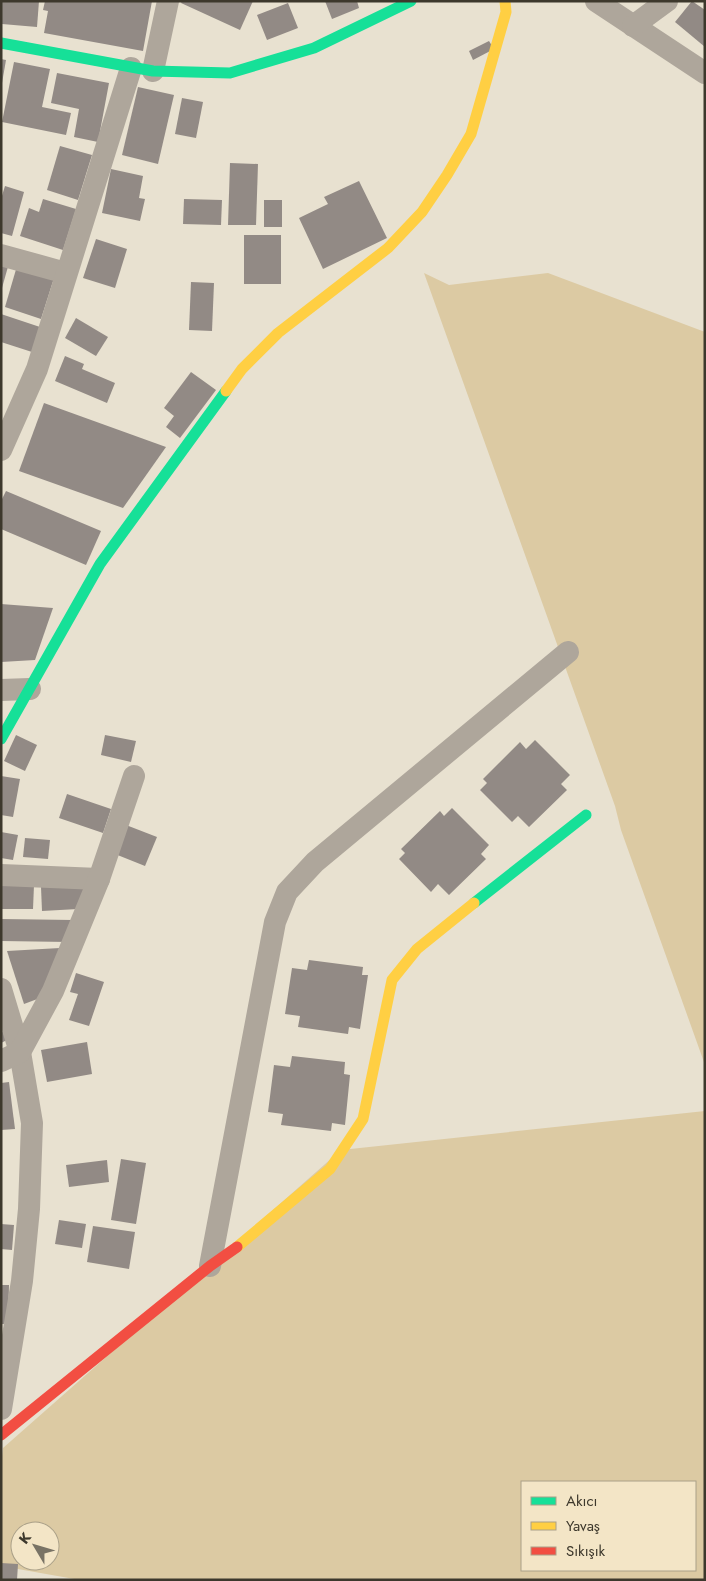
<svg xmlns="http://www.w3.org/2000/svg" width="706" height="1581" font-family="Jost,sans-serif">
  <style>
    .green { fill: #dccaa3; fill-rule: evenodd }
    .building { fill: #928a85 }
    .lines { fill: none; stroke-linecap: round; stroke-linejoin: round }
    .street { stroke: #aea69b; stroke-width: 22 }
    .fast { stroke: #16e098; stroke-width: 11 }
    .slow { stroke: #ffcf43; stroke-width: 11 }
    .jam { stroke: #f24e42; stroke-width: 11 }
  </style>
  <rect width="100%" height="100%" fill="#e8e1d0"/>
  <g class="green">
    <polygon points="424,273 449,285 548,273 705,332 705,1065 621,830 615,806"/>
    <path d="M705,1111V1580H80L1,1566V1464L3,1448L341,1150ZM522,1482H695V1570H522ZM20,1531H50V1561H20Z"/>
  </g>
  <g class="building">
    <polygon points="1,1 39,1 37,27 2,24"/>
    <polygon points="45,1 152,1 143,51 44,33 48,11 43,10"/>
    <polygon points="182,1 253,1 240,30 181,3"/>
    <polygon points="325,1 357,1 359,8 332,19"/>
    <polygon points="692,1 705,10 705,47 675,22"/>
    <polygon points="288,3 298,28 267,40 257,15"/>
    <polygon points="489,41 494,49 473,60 469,51"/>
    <polygon points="1,59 6,60 2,83 1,82"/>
    <polygon points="14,62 50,69 42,107 71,113 66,135 2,122"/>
    <polygon points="57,73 109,83 98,142 74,137 79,109 51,103"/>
    <polygon points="138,87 174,95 158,164 122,155"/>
    <polygon points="182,98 203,102 196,138 175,134"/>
    <polygon points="60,146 92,155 78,200 47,190"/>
    <polygon points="230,163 258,164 256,225 228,225"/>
    <polygon points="111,169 143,176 139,198 145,199 140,221 102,213"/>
    <polygon points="359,181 387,238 323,269 299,218 328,204 324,197"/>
    <polygon points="5,186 24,192 12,236 1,233 1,199"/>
    <polygon points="43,199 76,209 63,250 20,236 29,208 39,212"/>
    <polygon points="184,199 222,200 221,225 183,224"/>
    <rect x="264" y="200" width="18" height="27"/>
    <rect x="244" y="235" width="37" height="49"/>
    <polygon points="96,239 127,249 115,288 83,278"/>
    <polygon points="1,260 9,263 2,288 1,288"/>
    <polygon points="17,266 54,278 41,319 5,307"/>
    <polygon points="191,282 214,283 212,331 189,330"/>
    <polygon points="1,314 40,327 32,352 1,342"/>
    <polygon points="76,318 108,337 96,356 65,338"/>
    <polygon points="65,356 84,364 82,369 115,383 107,403 55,381"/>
    <polygon points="191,372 216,390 180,438 166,427 174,416 164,408"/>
    <polygon points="44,403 166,447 123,508 19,471"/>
    <polygon points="6,491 101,531 86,565 1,529 1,501"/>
    <polygon points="1,604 53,608 35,660 1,662"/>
    <polygon points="16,735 37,745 25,771 4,761"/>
    <polygon points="105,735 136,741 131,762 101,755"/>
    <polygon points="535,740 570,775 561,784 567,790 529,827 518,816 512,822 480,790 487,783 483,779 520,742 526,749"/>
    <polygon points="1,776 20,779 13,817 1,815"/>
    <polygon points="67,794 111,809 103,833 59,818"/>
    <polygon points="452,808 489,845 481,854 486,859 449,895 438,884 431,892 399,859 405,853 401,849 440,811 444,816"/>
    <polygon points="126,825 157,837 145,866 115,854"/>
    <polygon points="1,832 18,835 13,860 1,858"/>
    <polygon points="25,838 50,840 48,859 23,857"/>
    <polygon points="1,885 34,885 33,909 1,909"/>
    <polygon points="86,885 78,909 42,911 41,887"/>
    <polygon points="1,919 73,920 69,942 1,941"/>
    <polygon points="60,948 40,998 24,1004 7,951"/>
    <polygon points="309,960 363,967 362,975 368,975 360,1029 349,1027 348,1034 298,1027 300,1016 285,1014 292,968 307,970"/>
    <polygon points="76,973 104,982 89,1026 69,1020 78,994 70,992"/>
    <polygon points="1,1029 7,1040 1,1043"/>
    <polygon points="87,1042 92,1074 47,1082 41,1050"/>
    <polygon points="292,1056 345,1062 344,1074 350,1075 345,1125 332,1123 331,1131 281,1125 283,1114 268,1112 274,1065 290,1067"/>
    <polygon points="9,1082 15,1129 1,1130 1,1083"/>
    <polygon points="121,1159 146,1163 136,1224 111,1220"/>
    <polygon points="107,1160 109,1182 69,1187 66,1165"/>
    <polygon points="59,1220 86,1224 82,1248 55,1244"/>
    <polygon points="1,1224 14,1225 12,1250 1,1249"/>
    <polygon points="93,1226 135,1232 129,1269 87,1262"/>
    <polygon points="1,1285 9,1285 8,1324 1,1324"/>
    <polygon points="1,1563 18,1564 17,1580 1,1580"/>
  </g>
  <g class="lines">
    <g class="street">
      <polyline points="596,1 705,73"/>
      <polyline points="633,26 667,1"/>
      <polyline points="153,71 168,1"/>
      <polyline points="1,255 66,273"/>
      <polyline points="1,450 37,369 131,68"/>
      <polyline points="1,690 30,689"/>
      <polyline points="1,875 99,879"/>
      <polyline points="1,989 20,1052 32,1123 29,1209 22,1281 1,1409"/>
      <polyline points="1,1061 20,1052 53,991 99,879 134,776"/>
      <polyline points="210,1266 275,922 287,892 315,862 568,652"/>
    </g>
    <g class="fast">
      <polyline points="1,43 153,71 230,73 314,48 411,1"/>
      <polyline points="1,739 100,564 226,391"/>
      <polyline points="474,903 586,815"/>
    </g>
    <g class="slow">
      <polyline points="226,391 242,369 278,333 388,248 422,212 447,175 471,134 506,12 505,1"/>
      <polyline points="237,1247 330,1169 363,1119 392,980 417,949 474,903"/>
    </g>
    <polyline class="jam" points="1,1435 210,1266 237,1247"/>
  </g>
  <rect width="706" height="1581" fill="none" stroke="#3d382c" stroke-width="5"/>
  <rect x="521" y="1481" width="175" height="90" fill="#f3e5c6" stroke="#aaa088"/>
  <rect x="531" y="1497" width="25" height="8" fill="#16e098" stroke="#aaa088"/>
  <text x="566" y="1506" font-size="15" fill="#3d382c">Akıcı</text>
  <rect x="531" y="1522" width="25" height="8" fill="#ffcf43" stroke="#aaa088"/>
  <text x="566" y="1531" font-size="15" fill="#3d382c">Yavaş</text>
  <rect x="531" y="1547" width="25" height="8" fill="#f24e42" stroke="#aaa088"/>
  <text x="566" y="1556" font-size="15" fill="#3d382c">Sıkışık</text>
  <g transform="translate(35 1546) rotate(308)"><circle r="24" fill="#f3e5c6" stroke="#aaa088"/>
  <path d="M0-4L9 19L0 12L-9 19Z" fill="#797365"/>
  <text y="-8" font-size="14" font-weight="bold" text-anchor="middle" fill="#3d382c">K</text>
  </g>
</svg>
